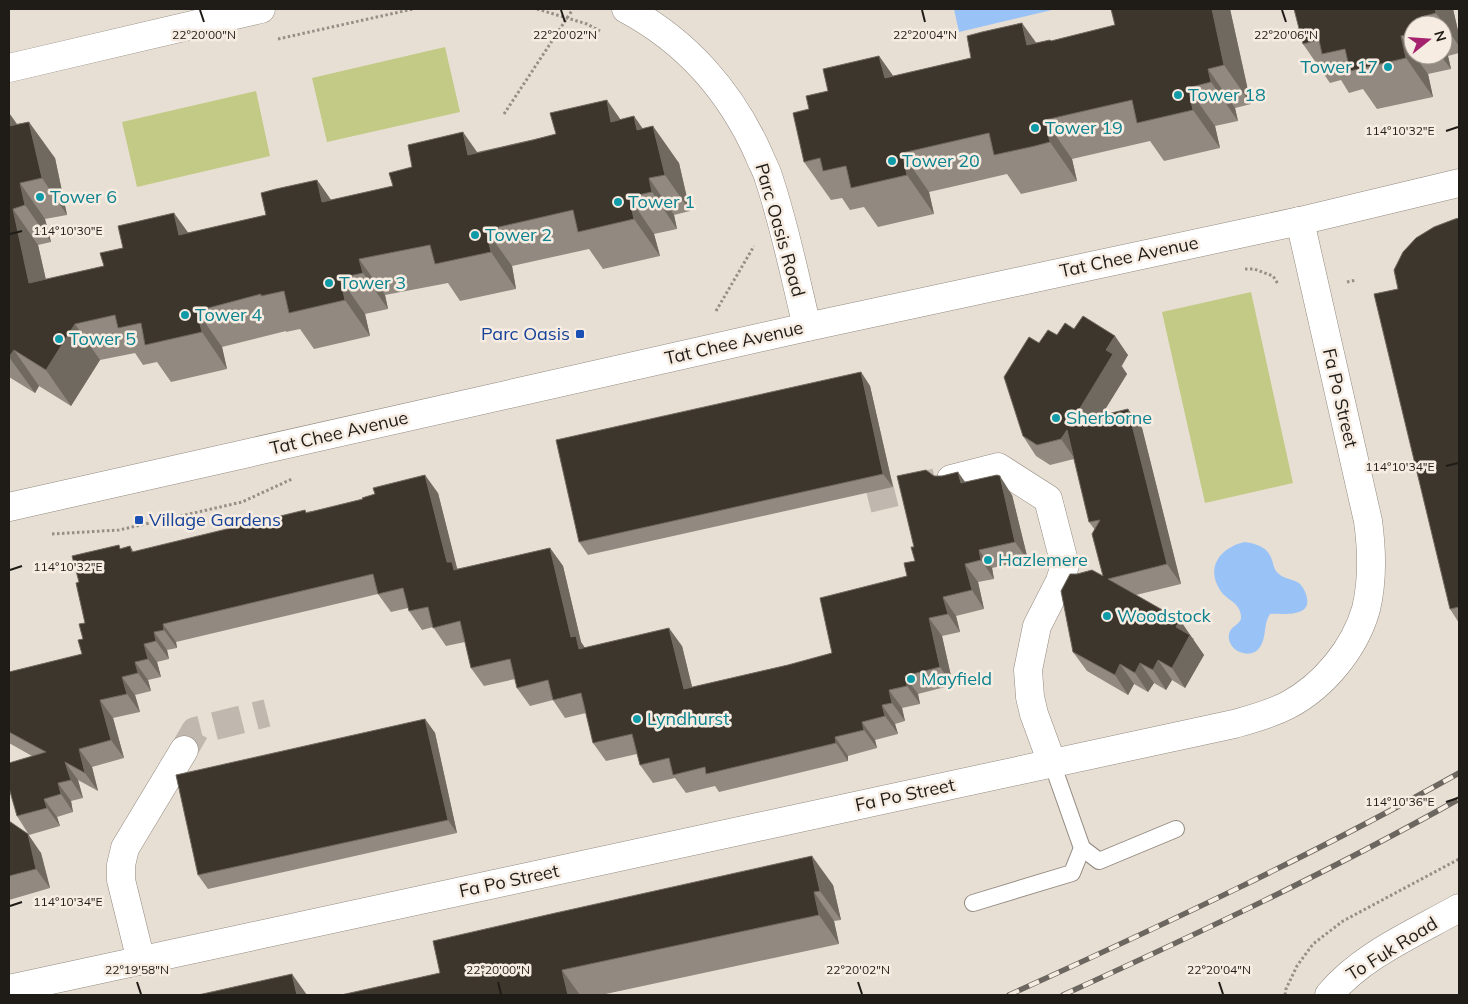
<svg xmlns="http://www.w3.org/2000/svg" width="1468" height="1004" font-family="Mulish,sans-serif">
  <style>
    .green { fill: #c2ca85 }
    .water { fill: #99c2f7 }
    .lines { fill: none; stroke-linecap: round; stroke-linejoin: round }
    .street-tunnel { stroke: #c0b8ae; stroke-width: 28; stroke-dasharray: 28 14; stroke-linecap: butt }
    .lane-casing { stroke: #938a80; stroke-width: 18 }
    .street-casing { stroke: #938a80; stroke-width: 29 }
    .secondary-casing { stroke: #938a80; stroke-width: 29 }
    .path { stroke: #968f87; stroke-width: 3; stroke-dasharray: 2.5 2.5; stroke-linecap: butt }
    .lane { stroke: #fff; stroke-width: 16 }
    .street { stroke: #fff; stroke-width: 28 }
    .secondary { stroke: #fff; stroke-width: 28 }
    .rail-casing { stroke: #6b665f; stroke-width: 5.5 }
    .rail { stroke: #f6ece1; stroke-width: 4; stroke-dasharray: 11; stroke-linecap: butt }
    .path-bridge { stroke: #968f87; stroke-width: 3; stroke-dasharray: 2.5 2.5; stroke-linecap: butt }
    .wall { fill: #928a80; fill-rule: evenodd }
    .shaded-wall { fill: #70695f }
    .building { fill: #3d362d; stroke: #70695f }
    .ticks { fill: none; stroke: #1f1c18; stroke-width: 2 }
    .culture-dot { fill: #0f9aa8; stroke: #f6ece1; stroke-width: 2 }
    .transit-dot { fill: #1a4fb4; stroke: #f6ece1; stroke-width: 2 }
    .labels { text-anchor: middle; stroke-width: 5; stroke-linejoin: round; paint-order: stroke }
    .culture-label { font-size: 18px; fill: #0d838f; stroke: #f6ece1; text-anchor: start }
    .street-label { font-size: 18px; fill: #1f1c18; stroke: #f6ece1 }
    .transit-label { font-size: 18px; fill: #164399; stroke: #f6ece1; text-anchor: end }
    .ticks-label { font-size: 12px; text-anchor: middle; fill: #1f1c18; stroke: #f6ece1; stroke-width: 5; stroke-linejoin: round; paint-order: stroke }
  </style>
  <rect width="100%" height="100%" fill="#e8dfd4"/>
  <g class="green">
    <polygon points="445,47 460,112 327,142 312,78"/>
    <polygon points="256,91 270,156 137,187 122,122"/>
    <polygon points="1251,292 1293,483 1205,503 1162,312"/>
  </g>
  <g class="water">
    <polygon points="954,9 1056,9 959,32"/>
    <path d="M1245,542C1257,544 1268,547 1272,560C1274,566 1274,570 1279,574C1284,579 1294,579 1300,584C1304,588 1306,593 1307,598C1311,618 1281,613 1270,614C1263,624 1267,637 1260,647C1251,661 1226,651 1229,634C1231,625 1242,625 1241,616C1240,602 1226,600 1220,590C1205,567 1221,547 1245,542Z"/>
  </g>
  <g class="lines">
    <g class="street-tunnel">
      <polyline points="868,499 937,482"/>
      <polyline points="184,750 195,731 267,713"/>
    </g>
    <g class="lane-casing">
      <g id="lane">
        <polyline points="1082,848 1099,861 1176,829"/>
        <polyline points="973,903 1072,873 1082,848 1052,763"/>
      </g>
    </g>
    <g class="street-casing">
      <g id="street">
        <path d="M626,9C686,41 731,92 759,155C762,163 767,171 769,179C785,227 795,277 807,327"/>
        <polyline points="9,68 261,9"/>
        <polyline points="951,479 998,467 1048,499 1065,565 1060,581 1037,626 1028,670 1030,697 1034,714 1052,763"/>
        <polyline points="141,961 121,880 121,865 125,848 184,750"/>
        <path d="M9,989L1234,724C1252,719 1271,714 1288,705C1324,686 1355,648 1366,609C1373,580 1372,550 1368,521L1300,221"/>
        <path d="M1329,995C1362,955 1415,933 1459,908"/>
      </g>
    </g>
    <g class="secondary-casing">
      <polyline id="secondary" points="9,507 807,327 1300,221 1459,183"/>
    </g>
    <g class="path">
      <polyline points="537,9 587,24 600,31"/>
      <polyline points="278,39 413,9"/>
      <polyline points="1245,269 1254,269 1273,276 1278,284"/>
      <polyline points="1347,282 1356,280"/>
      <polyline points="716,311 754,246"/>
      <polyline points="52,534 119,530 242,502 292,479"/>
      <polyline points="1285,995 1286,989 1297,966 1313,944 1343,921 1459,859"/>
    </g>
    <use href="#lane" class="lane"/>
    <use href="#street" class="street"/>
    <use href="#secondary" class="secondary"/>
    <g class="rail-casing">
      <g id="rail">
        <path d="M1009,995C1161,926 1313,855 1459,773"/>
        <path d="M1063,995C1197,934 1331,871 1459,799"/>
      </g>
    </g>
    <use href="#rail" class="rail"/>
    <polyline class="path-bridge" points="504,114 573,9"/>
  </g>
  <g class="wall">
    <polygon points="1111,9 1230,9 1251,104 1235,108 1238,121 1215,126 1220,148 1164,161 1150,141 1072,159 1077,181 1021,194 1007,174 951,187 929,192 934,214 878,227 864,207 850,210 842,198 831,200 804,162 809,109 879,56 893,76 1036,43 1051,41 1115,25"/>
    <path d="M1453,9L1459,35V53L1448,56L1451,69L1428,74L1433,97L1377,109L1363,89L1349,93L1341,80L1330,83L1303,44ZM1413,25H1443V55H1413Z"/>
    <polygon points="9,113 17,124 55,158 67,215 45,219 51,242 38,245 46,280 104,266 188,233 266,215 317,180 331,200 393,186 477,152 621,120 643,129 679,163 690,211 674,215 677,229 654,234 660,256 603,269 589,249 512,266 516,289 460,301 448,283 385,295 388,309 365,314 370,336 314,349 300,329 286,332 286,331 222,347 227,369 171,382 157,362 143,365 135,353 100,360 71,406 39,386 35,393 9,377"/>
    <polygon points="1459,218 1459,623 1450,609 1398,289"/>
    <polygon points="1074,329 1128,355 1122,366 1127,374 1101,416 1128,409 1142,428 1181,584 1136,595 1194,639 1193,640 1204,655 1185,688 1172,680 1166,690 1154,683 1148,692 1134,684 1128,695 1087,671 1073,652 1103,576 1095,530 1089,522 1074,459 1050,465 1036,456 1023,436 1039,343"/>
    <polygon points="861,372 870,386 893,487 588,555 579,542"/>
    <polygon points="934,476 965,482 1012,495 1028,560 992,568 994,579 978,582 984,609 956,616 960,632 942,636 953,685 918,694 920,704 902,708 905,721 895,724 898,734 875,740 877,748 848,756 848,761 719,792 715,786 686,793 675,778 653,783 640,765 637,754 606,761 593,743 586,713 565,718 553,700 530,706 517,688 515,679 484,686 471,668 465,642 446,646 433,627 422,630 409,611 408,608 391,612 378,594 176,642 177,648 167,650 169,659 157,662 161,677 148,680 151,691 135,695 140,712 113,718 124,758 92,767 98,791 78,780 83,798 71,801 73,812 57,817 60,826 29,835 17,816 32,756 9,743 9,672 82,654 85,623 79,582 122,548 130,546 134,552 306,512 438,493 457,569 550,548 563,566 581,642 585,648 682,646 692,687 788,665 832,653 907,576 915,561 914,547"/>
    <polygon points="425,719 435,733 457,833 208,889 198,875"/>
    <polygon points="9,821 41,853 50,888 9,900"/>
    <polygon points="833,885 841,920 834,921 839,944 601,995 341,995"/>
  </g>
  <g class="shaded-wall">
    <polygon points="1212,9 1230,9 1251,104 1224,65"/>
    <polygon points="1435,9 1453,9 1459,35 1459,46 1436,13"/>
    <polygon points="1421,17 1426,25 1422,25"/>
    <polygon points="1022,23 1050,62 1027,45"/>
    <polygon points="1401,36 1413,53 1413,55 1414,55 1428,74 1433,97 1406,58"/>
    <polygon points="1443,49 1448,56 1451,69 1440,55 1443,55"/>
    <polygon points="879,56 906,94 885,78"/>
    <polygon points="1208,69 1235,108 1238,121 1211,82"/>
    <polygon points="1188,88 1215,126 1220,148 1193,110"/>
    <polygon points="607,100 632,136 611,122"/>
    <polygon points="9,113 28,140 9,135"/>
    <polygon points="634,116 659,152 653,126 679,163 690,211 665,175 637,130"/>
    <polygon points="1045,120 1072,159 1077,181 1050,142"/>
    <polygon points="29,122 55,158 67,215 42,178"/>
    <polygon points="463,132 489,169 468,155"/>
    <polygon points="902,153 929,192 934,214 907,175"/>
    <polygon points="649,178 674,215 677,229 652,192"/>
    <polygon points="317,180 343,217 322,202"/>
    <polygon points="20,183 45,219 51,242 25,205"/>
    <polygon points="629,197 654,234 660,256 634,219"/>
    <polygon points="13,209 38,245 55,320 29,283"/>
    <polygon points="174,213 200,249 179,235"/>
    <polygon points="486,230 512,266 516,289 491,252"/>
    <polygon points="359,259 385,295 388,309 363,273"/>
    <polygon points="340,278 365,314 370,336 345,300"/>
    <polygon points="197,311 222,347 227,369 202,332"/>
    <polygon points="75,324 100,360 71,406 46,370"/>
    <polygon points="1115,336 1128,355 1121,366 1127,374 1085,442 1071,423 1106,350"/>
    <polygon points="14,350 39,386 35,393 9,357"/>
    <polygon points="861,372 870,386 893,487 883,474"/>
    <polygon points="1128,409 1142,428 1181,584 1167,564"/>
    <polygon points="1067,430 1075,459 1061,439"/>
    <polygon points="958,472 971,490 961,483"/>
    <polygon points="425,475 438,493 457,568 465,580 447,562"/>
    <polygon points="1000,476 1012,495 1028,560 1015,542"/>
    <polygon points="550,548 563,566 581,642 589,654 592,667 571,637"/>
    <polygon points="979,550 992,568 994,579 981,560"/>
    <polygon points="965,564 978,582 984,609 972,590"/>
    <polygon points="943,597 956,616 960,632 948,614"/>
    <polygon points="929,618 942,636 953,685 940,667"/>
    <polygon points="1180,620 1204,655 1185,688 1172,668 1176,627"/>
    <polygon points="163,624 176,642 177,648 164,630"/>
    <polygon points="669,628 682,646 697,707 684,689"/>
    <polygon points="154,632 167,650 169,659 156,641"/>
    <polygon points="144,644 157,662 161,677 148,659"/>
    <polygon points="1158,660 1172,680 1166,690 1153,670"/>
    <polygon points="135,662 148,680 151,691 138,673"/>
    <polygon points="1140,663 1154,683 1148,692 1135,673"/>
    <polygon points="1120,664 1134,684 1128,695 1115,675"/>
    <polygon points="905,676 918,694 920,704 907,686"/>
    <polygon points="122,677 135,695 140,712 127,694"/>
    <polygon points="889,690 902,708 905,721 892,703"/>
    <polygon points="100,700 113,718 124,758 111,740"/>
    <polygon points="882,705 895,724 898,734 885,716"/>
    <polygon points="425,719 435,733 457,833 448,820"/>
    <polygon points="862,722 875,740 877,748 864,730"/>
    <polygon points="835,737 848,756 848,761 836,743"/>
    <polygon points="79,749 92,767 98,791 85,773"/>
    <polygon points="65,762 78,780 83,798 71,780"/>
    <polygon points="58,783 71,801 73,812 61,794"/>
    <polygon points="44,799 57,817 60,826 47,808"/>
    <polygon points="28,834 41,853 50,888 36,869"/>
    <polygon points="812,856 833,885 841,920 820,891"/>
    <polygon points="814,892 834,921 839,944 819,915"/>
    <polygon points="562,970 580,995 568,995"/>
    <polygon points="292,974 307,995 297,995"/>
  </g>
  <g class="building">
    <polygon points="1111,9 1212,9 1224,65 1208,69 1211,82 1188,88 1193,110 1137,123 1132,100 1045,120 1050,142 1035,146 994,155 989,133 924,148 902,153 907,175 851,188 846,166 823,171 820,158 804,162 793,113 809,109 806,96 828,91 823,69 879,56 885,78 971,58 967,36 982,32 1022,23 1027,45 1050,40 1051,41 1115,25"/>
    <polygon points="1294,9 1435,9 1436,13 1421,17 1422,25 1413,25 1413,33 1401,36 1406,58 1350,71 1345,49 1322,54 1319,40 1303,44"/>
    <polygon points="607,100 611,122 634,116 637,130 653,126 665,175 649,178 652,192 629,197 634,219 578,232 573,210 486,230 491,252 435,264 430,245 359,259 363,273 340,278 345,300 289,313 284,291 261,296 261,294 197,311 202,332 145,345 141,323 118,328 115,315 75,324 46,370 14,350 9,357 9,126 29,122 42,178 20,183 25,205 13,209 29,283 104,266 100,253 123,248 118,226 174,213 179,235 266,215 261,193 276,189 317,180 322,202 393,186 389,173 412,167 408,145 463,132 468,155 533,140 556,134 550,113"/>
    <polygon points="1459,218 1459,607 1450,609 1374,294 1398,289 1394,270 1403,252 1416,238 1434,227 1455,219"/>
    <polygon points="1083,316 1115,336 1106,350 1113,354 1071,423 1128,409 1167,564 1108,579 1180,620 1176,627 1190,635 1172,668 1158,660 1153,670 1140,663 1135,673 1120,664 1115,675 1073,652 1061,591 1070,574 1077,574 1092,570 1103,576 1092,534 1100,520 1089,522 1067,430 1061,439 1037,445 1023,436 1004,377 1029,337 1039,343 1048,330 1057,335 1065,323 1074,329"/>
    <polygon points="861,372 883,474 579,542 556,440"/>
    <polygon points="926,470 934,476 942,476 958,472 961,483 997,475 1000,476 1015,542 979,550 981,560 965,564 972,590 943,597 948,614 929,618 940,667 905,676 907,686 889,690 892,703 882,705 885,716 862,722 864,730 835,737 836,743 706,774 705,767 673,775 669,758 640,765 632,734 593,743 581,693 553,700 548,680 517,688 510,659 471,668 460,621 433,628 428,607 409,611 403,588 378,594 373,574 163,624 164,630 154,632 156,641 144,644 148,659 135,662 138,673 122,677 127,694 100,700 111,740 79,749 85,773 65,762 71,780 58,783 61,794 44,799 47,808 17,816 9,788 9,763 46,752 9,732 9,672 82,654 78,640 83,639 79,624 85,623 76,583 79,582 72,556 119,545 120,549 130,546 132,552 305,510 306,513 363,499 362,498 375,494 373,488 425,475 447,562 452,562 454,570 550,548 571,637 576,636 579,649 669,628 684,689 788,665 832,653 820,598 907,576 904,563 915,561 911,547 914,547 897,476"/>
    <polygon points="425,719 448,820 198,875 176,775"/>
    <polygon points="9,821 28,834 36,869 9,876"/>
    <polygon points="812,856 820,891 814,892 819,915 562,970 568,995 341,995 440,973 433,941 551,914"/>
    <polygon points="292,974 297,995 198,995"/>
  </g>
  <path class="ticks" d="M200,10L204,22M561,10L565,22M922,10L925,22M1282,10L1286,22M1446,131L1458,127M10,234L22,231M1446,466L1458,463M10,570L22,566M1446,802L1458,798M10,906L22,902M137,982L141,994M498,982L501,994M858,982L862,994M1219,982L1223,994"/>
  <g class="culture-dot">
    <circle cx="1388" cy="67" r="5"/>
    <circle cx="1178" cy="95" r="5"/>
    <circle cx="1035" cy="128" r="5"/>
    <circle cx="892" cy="161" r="5"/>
    <circle cx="40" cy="197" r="5"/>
    <circle cx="618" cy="202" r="5"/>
    <circle cx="475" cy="235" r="5"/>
    <circle cx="329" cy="283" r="5"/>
    <circle cx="185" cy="315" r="5"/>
    <circle cx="59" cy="339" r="5"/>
    <circle cx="1056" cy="418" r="5"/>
    <circle cx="988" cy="560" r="5"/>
    <circle cx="1107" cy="616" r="5"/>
    <circle cx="911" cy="679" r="5"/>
    <circle cx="637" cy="719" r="5"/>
  </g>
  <g class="transit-dot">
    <rect x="575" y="329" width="10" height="10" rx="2.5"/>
    <rect x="134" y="515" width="10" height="10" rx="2.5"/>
  </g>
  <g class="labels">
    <g class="culture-label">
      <text x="1378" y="73" text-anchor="end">Tower 17</text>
      <text x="1188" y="101">Tower 18</text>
      <text x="1045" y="134">Tower 19</text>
      <text x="902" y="167">Tower 20</text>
      <text x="50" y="203">Tower 6</text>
      <text x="628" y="208">Tower 1</text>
      <text x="485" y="241">Tower 2</text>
      <text x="339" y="289">Tower 3</text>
      <text x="195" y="321">Tower 4</text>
      <text x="69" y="345">Tower 5</text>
      <text x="1066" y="424">Sherborne</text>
      <text x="998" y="566">Hazlemere</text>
      <text x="1117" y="622">Woodstock</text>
      <text x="921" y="685">Mayfield</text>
      <text x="647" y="725">Lyndhurst</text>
    </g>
    <g class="street-label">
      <text transform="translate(780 230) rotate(74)" y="6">Parc Oasis Road</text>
      <text transform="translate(1129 257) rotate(-12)" y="6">Tat Chee Avenue</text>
      <text transform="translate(734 343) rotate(-13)" y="6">Tat Chee Avenue</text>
      <text transform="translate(1340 398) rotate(77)" y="6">Fa Po Street</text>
      <text transform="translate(339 433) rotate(-13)" y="6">Tat Chee Avenue</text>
      <text transform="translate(905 795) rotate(-12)" y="6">Fa Po Street</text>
      <text transform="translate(509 881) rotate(-12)" y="6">Fa Po Street</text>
      <text transform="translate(1392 949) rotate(-32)" y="6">To Fuk Road</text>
    </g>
    <g class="transit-label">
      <text x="570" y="340">Parc Oasis</text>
      <text x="149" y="526" text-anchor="start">Village Gardens</text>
    </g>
  </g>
  <g class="ticks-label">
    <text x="204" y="39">22°20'00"N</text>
    <text x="565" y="39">22°20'02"N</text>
    <text x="925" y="39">22°20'04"N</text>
    <text x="1286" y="39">22°20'06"N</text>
    <text x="1400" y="135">114°10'32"E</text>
    <text x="68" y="235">114°10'30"E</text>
    <text x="1400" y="471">114°10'34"E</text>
    <text x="68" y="571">114°10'32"E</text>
    <text x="1400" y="806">114°10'36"E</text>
    <text x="68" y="906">114°10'34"E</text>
    <text x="137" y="974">22°19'58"N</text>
    <text x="498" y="974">22°20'00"N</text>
    <text x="858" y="974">22°20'02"N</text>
    <text x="1219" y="974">22°20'04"N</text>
  </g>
  <rect width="1468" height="1004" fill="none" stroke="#1f1c18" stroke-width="20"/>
  <g transform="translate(1428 40) rotate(73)"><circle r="24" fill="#f6ece1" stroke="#a09991"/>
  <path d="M0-4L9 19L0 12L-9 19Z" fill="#a5216e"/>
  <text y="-8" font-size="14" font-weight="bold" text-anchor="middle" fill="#1f1c18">N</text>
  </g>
</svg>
